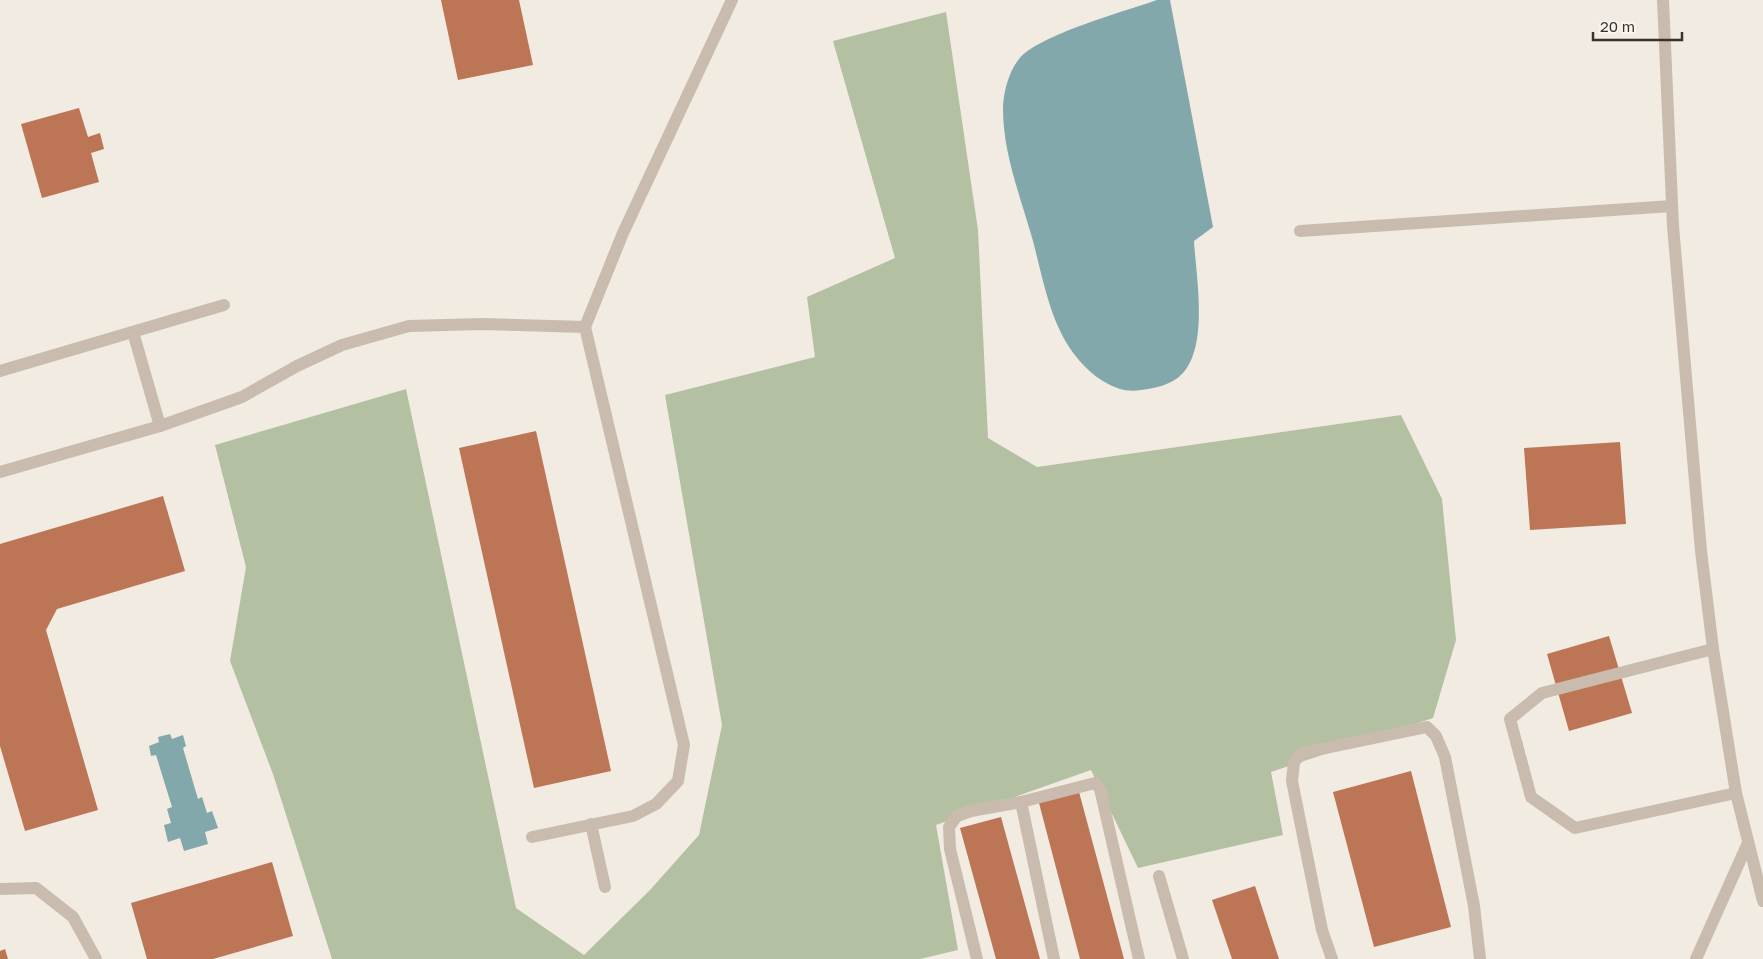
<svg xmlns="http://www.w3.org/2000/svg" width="1763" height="959" font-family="'Golos Text',sans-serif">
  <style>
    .green { fill: #b4c0a2 }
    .water { fill: #83a8ac }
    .building { fill: #bc7555 }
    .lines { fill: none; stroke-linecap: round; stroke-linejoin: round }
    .service { stroke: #c9bcae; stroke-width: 12 }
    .minor { stroke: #c9bcae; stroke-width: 12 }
  </style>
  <rect width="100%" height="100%" fill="#f2ebe2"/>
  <polygon class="green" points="946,12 978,230 988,438 1037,467 1401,415 1442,499 1456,640 1433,718 1271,772 1283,835 1138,868 1091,770 936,825 958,950 920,959 332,959 273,774 230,661 246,567 215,445 406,389 516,908 584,955 650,890 699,835 722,725 665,395 815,357 807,297 895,258 833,41"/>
  <g class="water">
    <path d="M1157,0H1170L1213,227L1194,241C1196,276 1209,346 1182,374C1172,385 1155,388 1141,390C1115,395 1089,374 1074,354C1050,322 1043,279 1033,241C1021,198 1003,154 1003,109C1003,93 1009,71 1019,59C1038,35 1126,11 1157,0Z"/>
    <polygon points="170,734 172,739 183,735 186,746 183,748 198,799 202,797 207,813 212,811 218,828 205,832 208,844 184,851 180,838 168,842 164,825 171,823 167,809 172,807 156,755 151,756 149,746 159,742 158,737"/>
  </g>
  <g class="building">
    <polygon points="441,0 519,0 533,65 458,80"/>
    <polygon points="79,108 88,137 100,133 104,149 91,153 99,182 42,198 21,124"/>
    <polygon points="536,431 611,771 534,788 459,448"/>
    <polygon points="1620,442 1626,524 1530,530 1524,448"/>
    <polygon points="163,496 185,571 57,609 46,630 98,810 25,831 0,746 0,544"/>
    <polygon points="1609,636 1632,713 1569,731 1547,654"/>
    <polygon points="1411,771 1451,927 1374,947 1333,792"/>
    <polygon points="1079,792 1124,959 1080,959 1039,803"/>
    <polygon points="1001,817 1040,959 996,959 960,828"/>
    <polygon points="272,862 293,936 213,959 147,959 131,903"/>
    <polygon points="1255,886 1279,959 1232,959 1212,900"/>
    <polygon points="5,949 8,959 0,959 0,951"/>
  </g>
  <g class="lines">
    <g class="service">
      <polyline points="1663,0 1673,226 1701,551 1713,649 1736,793 1763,901"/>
      <polyline points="1300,231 1672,206"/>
      <polyline points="585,327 623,233 732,0"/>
      <polyline points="0,371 224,305"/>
      <polyline points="160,426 242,397 297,366 342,345 409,326 481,324 585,327 684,745 678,781 656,804 633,816 532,837"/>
      <polyline points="0,472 160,426 133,332"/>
      <polyline points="1713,649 1542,693 1510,719 1531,797 1575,828 1736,793"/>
      <polyline points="1021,802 1054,959"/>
      <polyline points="591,824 605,887"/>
      <polyline points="0,889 36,888 73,917 96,959"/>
      <polyline points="977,959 950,849 949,827 957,816 971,811 1021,802 1095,783 1100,789 1139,959"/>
      <polyline points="1332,959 1322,930 1292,781 1294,762 1302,753 1427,727 1436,736 1445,757 1474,906 1480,959"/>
      <polyline points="1696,959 1747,845"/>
    </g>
    <polyline class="minor" points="1159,876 1183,959"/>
  </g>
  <path d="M1593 32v8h89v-8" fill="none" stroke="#38312c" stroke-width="2.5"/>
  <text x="1600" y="32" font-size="15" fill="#38312c" stroke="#f9f5ee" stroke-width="4" paint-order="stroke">20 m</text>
</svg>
